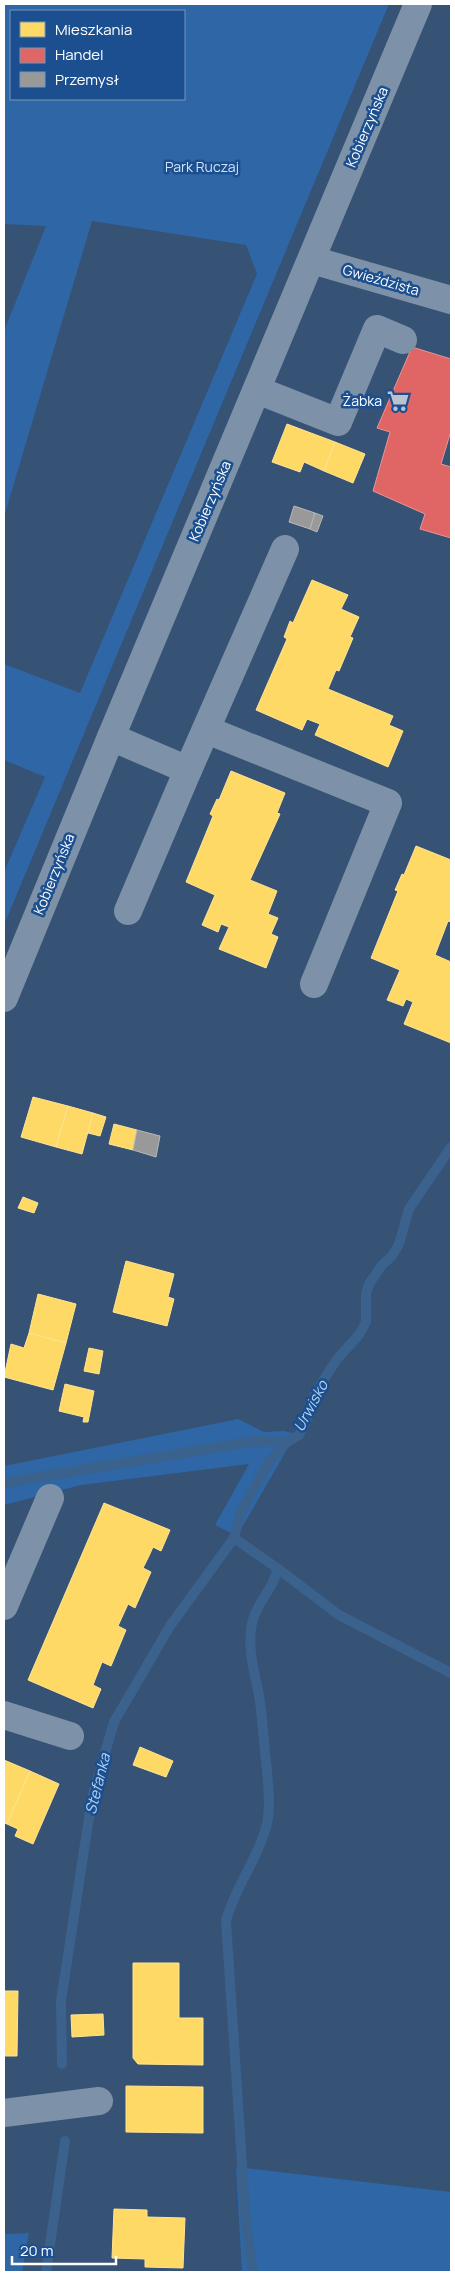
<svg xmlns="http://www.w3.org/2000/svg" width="455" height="2276" font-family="Manrope,sans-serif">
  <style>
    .green { fill: #2f66a5; fill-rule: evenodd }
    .homes { fill: #ffd966; stroke: #ffe494 }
    .shops { fill: #e06666; stroke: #e99494 }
    .industry { fill: #999; stroke: #b8b8b8 }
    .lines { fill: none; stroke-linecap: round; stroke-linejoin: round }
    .stream { stroke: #3b618d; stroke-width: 10 }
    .minor { stroke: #7d92a8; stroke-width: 28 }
    .labels { text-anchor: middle; stroke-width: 5; stroke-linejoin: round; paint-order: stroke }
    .street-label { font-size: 14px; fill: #fff; stroke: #1b4f8f }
    .park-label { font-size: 14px; fill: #cfe3fa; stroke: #1b4f8f }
    .poi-label { font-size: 14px; fill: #fff; stroke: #1b4f8f; text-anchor: end }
    .water-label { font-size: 15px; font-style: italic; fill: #b5d3f5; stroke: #1b4f8f }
  </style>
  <rect width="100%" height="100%" fill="#365274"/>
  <g class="green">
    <path d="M4,4H389L4,925V872L45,777L4,760V664L80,693L257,274L246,245L92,221L4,517V331L46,226L4,224ZM11,11H184V99H11Z"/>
    <polygon points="238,1419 264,1432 284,1431 296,1434 237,1536 215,1525 249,1464 81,1485 4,1505 4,1466"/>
    <polygon points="236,2167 451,2192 451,2272 242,2272"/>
    <polygon points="29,2233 22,2272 4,2272 4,2234"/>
  </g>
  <g class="homes">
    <polygon points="287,424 335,442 324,471 304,462 300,472 272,462"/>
    <polygon points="335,442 365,454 353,483 324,471"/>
    <polygon points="312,580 348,595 341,609 359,617 350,637 353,638 339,671 336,670 328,689 393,716 389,725 403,731 388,767 315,735 320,724 307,719 302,730 256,710 287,639 284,637 290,621 293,623"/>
    <polygon points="231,771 285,793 277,813 280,814 250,880 277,891 268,914 278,918 271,934 278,937 266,968 219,949 229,927 221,924 218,932 202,925 215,895 186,882 213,816 210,814 217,799 219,800"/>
    <polygon points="416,846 451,860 451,922 448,921 435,955 451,962 451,1043 404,1024 413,1002 406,999 403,1006 387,1000 400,970 371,958 398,891 395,890 402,874 404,875"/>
    <polygon points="33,1097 68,1106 56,1147 21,1137"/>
    <polygon points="68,1106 93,1113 82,1154 56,1147"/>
    <polygon points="93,1113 106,1117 100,1136 88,1133"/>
    <polygon points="114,1124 137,1130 133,1150 109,1144"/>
    <polygon points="23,1197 38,1203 34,1213 18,1208"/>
    <polygon points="126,1261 174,1274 168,1297 174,1299 167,1326 113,1312"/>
    <polygon points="38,1294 76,1304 66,1343 29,1333"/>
    <polygon points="29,1333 66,1343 53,1390 4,1377 11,1344 24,1348"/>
    <polygon points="89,1348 103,1351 99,1374 84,1371"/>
    <polygon points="65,1384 94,1391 88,1422 83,1422 84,1417 59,1411"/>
    <polygon points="104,1503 170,1530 161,1551 153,1547 149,1556 143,1568 151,1572 135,1608 128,1604 118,1626 126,1630 111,1666 102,1662 93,1685 101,1689 93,1708 28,1680"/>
    <polygon points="140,1747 173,1761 166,1777 133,1765"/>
    <polygon points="4,1760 30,1771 7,1824 4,1823"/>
    <polygon points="30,1771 59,1784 33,1844 15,1836 18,1829 7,1824"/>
    <polygon points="133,1963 179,1963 179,2018 203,2018 203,2065 138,2064 133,2058"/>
    <polygon points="4,1991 18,1991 17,2056 4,2056"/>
    <polygon points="103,2014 104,2035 72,2037 71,2015"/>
    <polygon points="126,2086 203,2087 203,2133 126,2132"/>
    <polygon points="114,2209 147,2210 147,2217 185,2218 183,2268 145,2267 145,2259 112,2258"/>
  </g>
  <polygon class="shops" points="412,347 451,359 451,431 441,464 451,467 451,538 420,529 425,514 373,491 390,432 377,428"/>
  <g class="industry">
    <polygon points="294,506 315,513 310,529 289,522"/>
    <polygon points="315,513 323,516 317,532 310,529"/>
    <polygon points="137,1130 160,1136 156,1157 133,1150"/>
  </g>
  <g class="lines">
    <g class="stream">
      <polyline points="4,1483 255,1441 287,1442 299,1435 310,1413 314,1397 321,1384 337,1359 359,1335 366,1322 366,1294 369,1284 382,1265 392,1256 399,1244 409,1209 451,1147"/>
      <path d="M234,1538L277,1568C276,1588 253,1604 251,1630C248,1655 256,1677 260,1701C263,1724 264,1747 267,1770C268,1786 271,1806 267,1823C259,1858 235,1886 226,1921L246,2224L253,2272"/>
      <polyline points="277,1568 339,1615 451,1673"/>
      <polyline points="62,2064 61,2001 92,1798 114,1722 170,1626 234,1538 241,1512 269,1462 287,1442"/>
      <polyline points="46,2272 65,2141"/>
    </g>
    <g class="minor">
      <polyline points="312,260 451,300"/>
      <polyline points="257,390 338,422 377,329 403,340"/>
      <polyline points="207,730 388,803 314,984"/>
      <polyline points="111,737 188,770 128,911"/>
      <polyline points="188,770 285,549"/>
      <polyline points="4,998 111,737 418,4"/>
      <polyline points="4,1606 50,1498"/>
      <polyline points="4,1715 70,1736"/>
      <polyline points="4,2113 99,2101"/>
    </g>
  </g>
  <defs>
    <g id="supermarket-bare" transform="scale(1.725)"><path d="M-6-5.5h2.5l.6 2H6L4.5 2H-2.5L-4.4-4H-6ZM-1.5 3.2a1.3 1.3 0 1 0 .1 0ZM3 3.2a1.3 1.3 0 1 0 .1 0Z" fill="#b9c2ce" stroke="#1b4f8f" stroke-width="2.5" paint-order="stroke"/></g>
  </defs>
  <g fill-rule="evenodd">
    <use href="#supermarket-bare" x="398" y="401"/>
  </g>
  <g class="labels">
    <g class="street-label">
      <text transform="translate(367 127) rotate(-67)" y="5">Kobierzyńska</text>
      <text transform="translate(381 280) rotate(16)" y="5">Gwieździsta</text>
      <text transform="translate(210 501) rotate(-67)" y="5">Kobierzyńska</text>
      <text transform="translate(54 874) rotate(-68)" y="5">Kobierzyńska</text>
    </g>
    <g class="park-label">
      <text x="202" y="172">Park Ruczaj</text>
    </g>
    <g class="poi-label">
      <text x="382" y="406">Żabka</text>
    </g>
    <g class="water-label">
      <text transform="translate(311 1406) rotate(-62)" y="5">Urwisko</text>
      <text transform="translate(98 1784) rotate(-76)" y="5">Stefanka</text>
    </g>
  </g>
  <rect width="455" height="2276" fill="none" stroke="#ffffff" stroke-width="10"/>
  <rect x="10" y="10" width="175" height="90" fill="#1b4f8f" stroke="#7695bc"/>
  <rect x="20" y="22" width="25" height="15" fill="#ffd966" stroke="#7695bc"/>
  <text x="55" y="35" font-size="15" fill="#ffffff">Mieszkania</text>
  <rect x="20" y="48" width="25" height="15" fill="#e06666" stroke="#7695bc"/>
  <text x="55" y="60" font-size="15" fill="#ffffff">Handel</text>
  <rect x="20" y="72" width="25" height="15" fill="#999999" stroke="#7695bc"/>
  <text x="55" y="85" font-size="15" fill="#ffffff">Przemysł</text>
  <path d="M12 2256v8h104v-8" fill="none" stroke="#ffffff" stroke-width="2.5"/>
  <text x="20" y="2256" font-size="15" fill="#ffffff" stroke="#1b4f8f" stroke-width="4" paint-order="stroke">20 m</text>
</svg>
